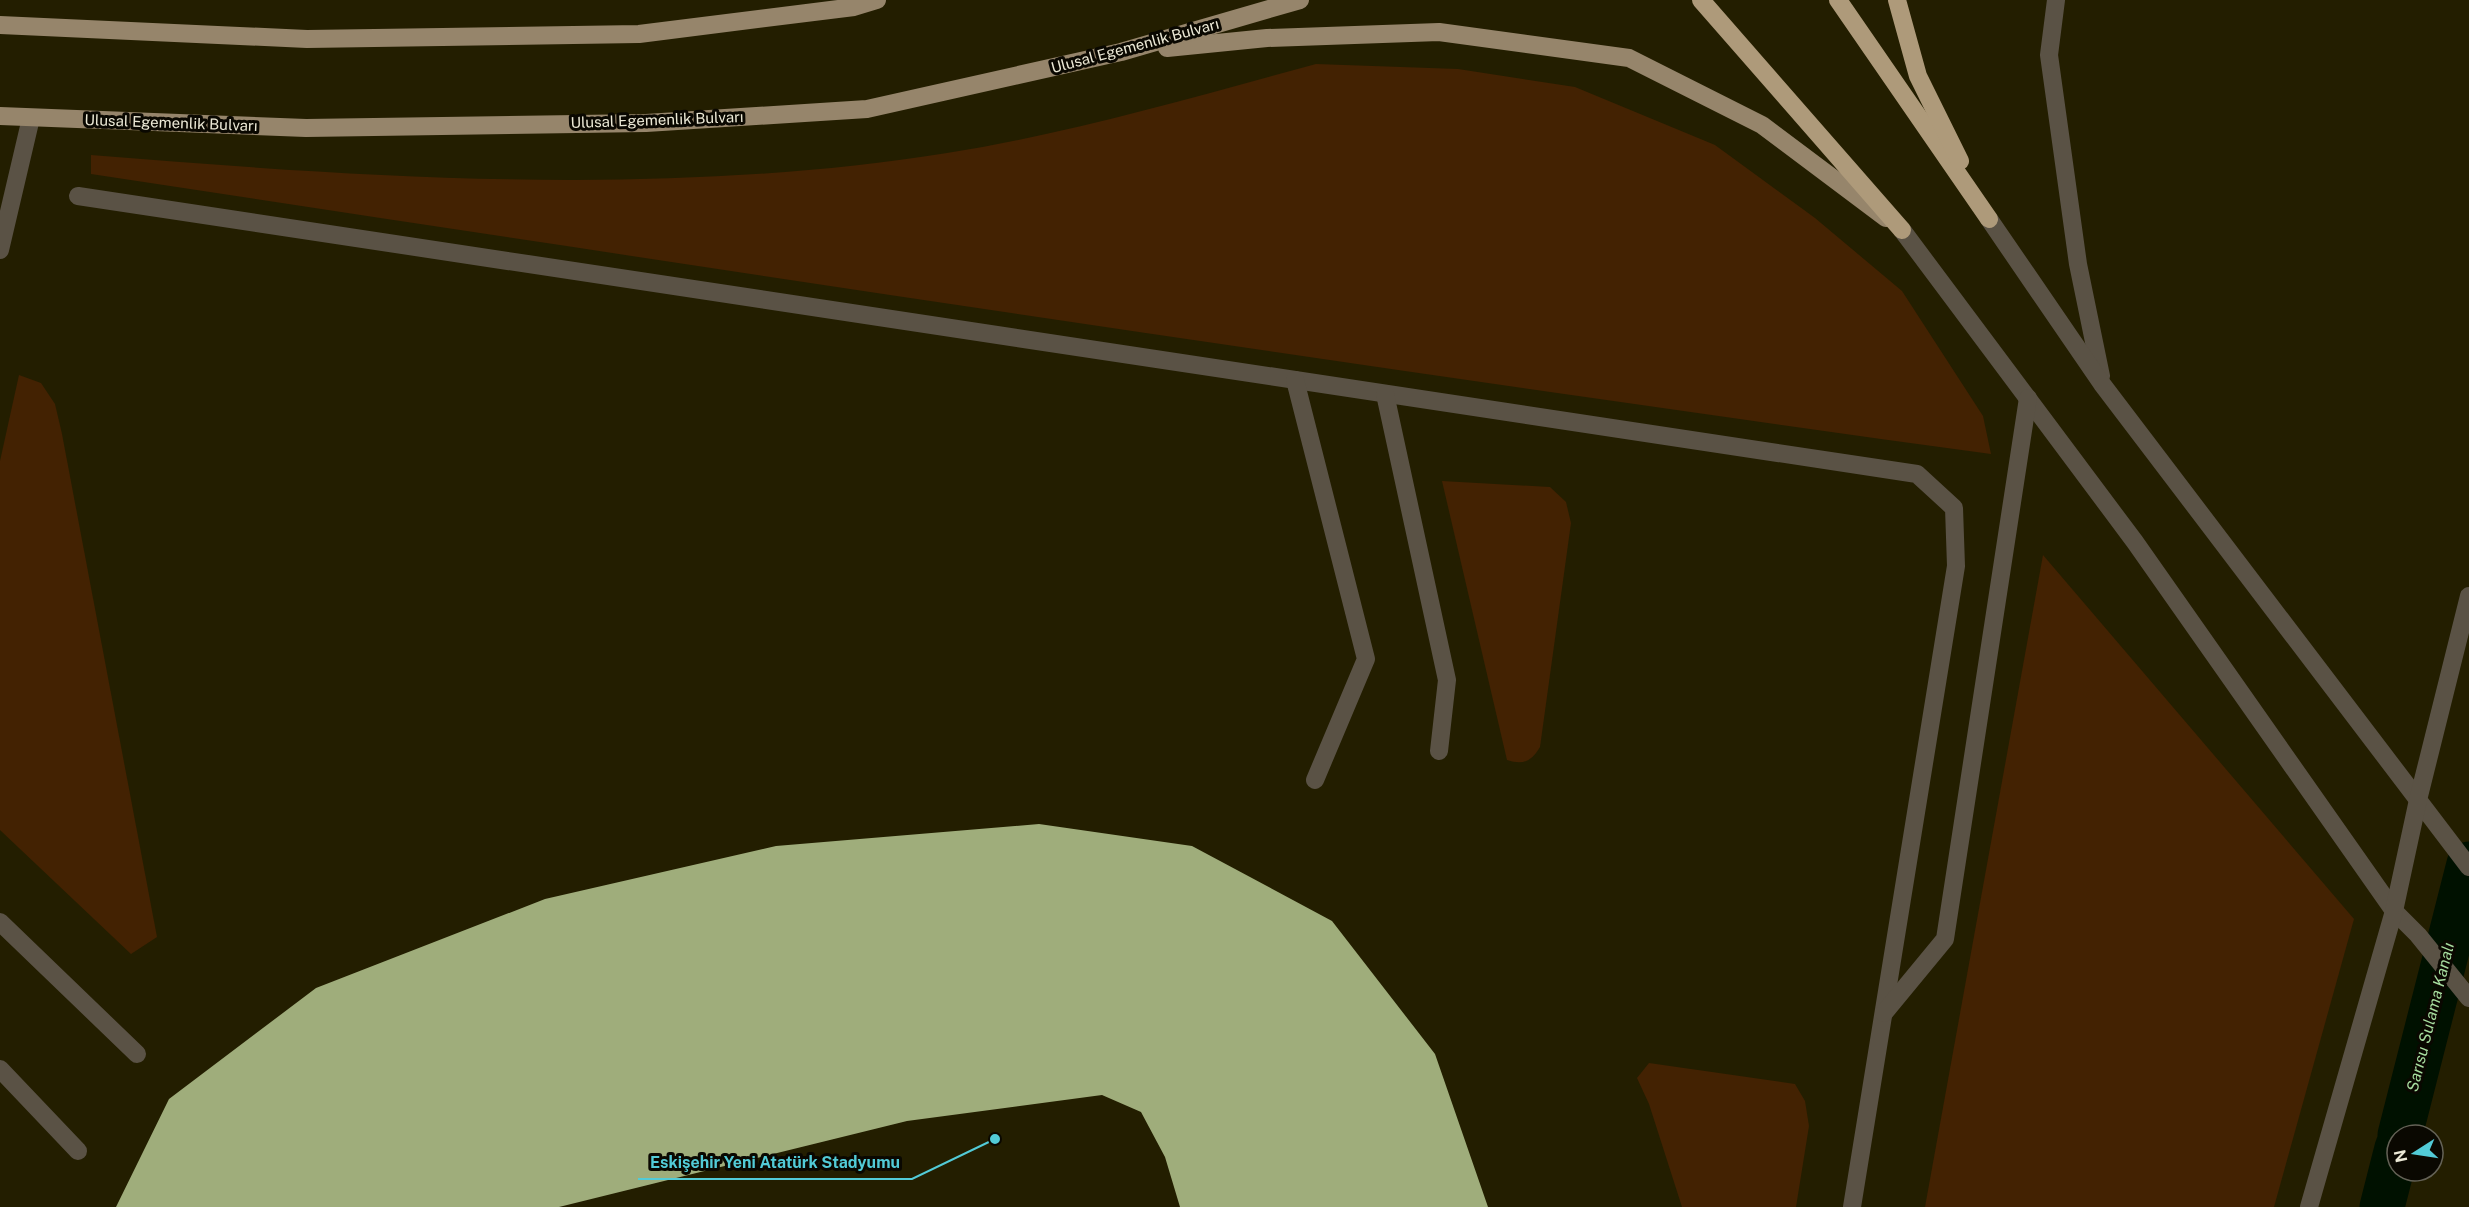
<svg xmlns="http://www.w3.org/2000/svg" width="2469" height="1207" font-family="'Public Sans',sans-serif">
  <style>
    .green { fill: #432202 }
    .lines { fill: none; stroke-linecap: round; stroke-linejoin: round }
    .canal { stroke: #010; stroke-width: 45 }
    .building { fill: #9fad7b }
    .minor { stroke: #5a5245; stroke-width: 18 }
    .major { stroke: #96856b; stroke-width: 18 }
    .highway { stroke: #ae9a7a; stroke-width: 18 }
    .labels { text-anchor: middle; stroke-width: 6; stroke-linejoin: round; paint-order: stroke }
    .street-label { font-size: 15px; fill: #ece9d6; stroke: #0a0801 }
    .water-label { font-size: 16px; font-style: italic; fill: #a7dd9f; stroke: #0a0801 }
    .leader { fill: none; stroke: #52cbd7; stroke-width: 2 }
    .callout-dot { fill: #52cbd7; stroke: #0a0801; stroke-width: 2 }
    .callout-label { font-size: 16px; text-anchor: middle; font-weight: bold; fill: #52cbd7; stroke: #0a0801; stroke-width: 6; stroke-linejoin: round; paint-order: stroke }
  </style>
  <rect width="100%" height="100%" fill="#231e00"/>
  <g class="green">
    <path d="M1316,64L1458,69L1575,87L1715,145L1815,218L1902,291L1983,416L1991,454C1357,367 724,270 91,174V155C375,178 664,198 947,153C1072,133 1194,97 1316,64Z"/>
    <polygon points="19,375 41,383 55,404 62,434 157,937 131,954 0,830 0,461"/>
    <path d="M1442,481L1550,487L1566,502L1571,523L1540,747C1531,762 1523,765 1507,760Z"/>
    <polygon points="2043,555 2354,919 2274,1207 1925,1207"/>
    <polygon points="1649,1063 1795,1084 1805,1101 1809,1126 1796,1207 1682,1207 1649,1104 1637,1078"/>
  </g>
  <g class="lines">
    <g class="canal">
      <polyline points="2400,1135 2469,864"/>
      <polyline points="2382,1207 2397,1148"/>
    </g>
  </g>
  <polygon class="building" points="1039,824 1192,846 1332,921 1435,1054 1488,1207 1180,1207 1165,1157 1141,1112 1102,1095 907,1121 559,1207 116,1207 169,1099 316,988 545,899 776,846"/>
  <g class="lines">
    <g class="minor">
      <polyline points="2056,0 2049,55 2078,264 2101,376"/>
      <polyline points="78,196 1917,474 1954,508 1956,566 1852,1207"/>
      <polyline points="1989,219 2102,384 2469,867"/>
      <polyline points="1902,230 2135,542 2394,911 2418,935 2469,998"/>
      <polyline points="0,250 31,118"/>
      <polyline points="1295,380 1366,659 1315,780"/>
      <polyline points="1385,394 1447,680 1439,751"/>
      <polyline points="0,922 137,1054"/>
      <polyline points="1884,1013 1945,939 2028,398"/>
      <polyline points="0,1069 78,1151"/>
      <polyline points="2309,1207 2394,911 2418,800 2469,596"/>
    </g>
    <g class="major">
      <polyline points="0,25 307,39 639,34 854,7 877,0"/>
      <polyline points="1167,48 1267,38 1439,32 1629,58 1762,125 1886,218"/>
      <polyline points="0,116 306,128 646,123 867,109 1121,52 1300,0"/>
    </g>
    <g class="highway">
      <polyline points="1701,0 1902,230"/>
      <polyline points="1838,0 1989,219"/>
      <polyline points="1897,0 1918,76 1960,161"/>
    </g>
  </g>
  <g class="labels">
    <g class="street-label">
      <text transform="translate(1135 46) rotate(-15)" y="5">Ulusal Egemenlik Bulvarı</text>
      <text transform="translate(657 120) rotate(-2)" y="5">Ulusal Egemenlik Bulvarı</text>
      <text transform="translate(171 123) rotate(2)" y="5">Ulusal Egemenlik Bulvarı</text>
    </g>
    <g class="water-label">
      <text transform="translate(2430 1017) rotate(-76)" y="6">Sarısu Sulama Kanalı</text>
    </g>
  </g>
  <path class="leader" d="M995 1139L912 1179H638"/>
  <circle class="callout-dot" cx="995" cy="1139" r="6"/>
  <g class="callout-label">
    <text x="775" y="1168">Eskişehir Yeni Atatürk Stadyumu</text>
  </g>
  <g transform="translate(2415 1153) rotate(258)"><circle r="28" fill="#0a0801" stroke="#646256" stroke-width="1.5"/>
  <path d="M0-4.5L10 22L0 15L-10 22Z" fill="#52cbd7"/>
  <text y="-9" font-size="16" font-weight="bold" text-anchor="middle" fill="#ece9d6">N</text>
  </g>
</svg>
